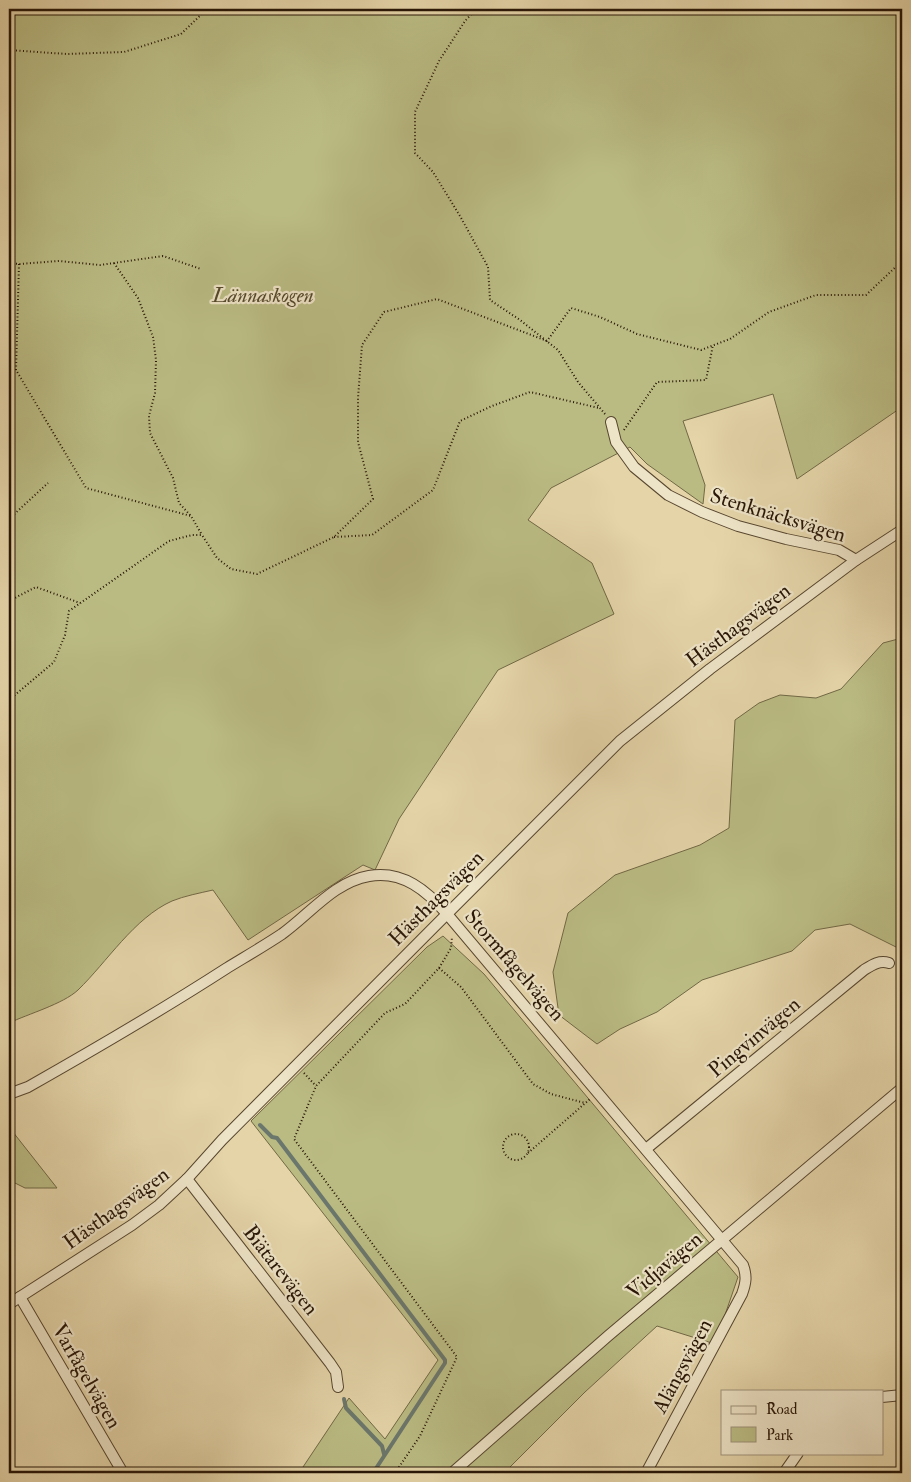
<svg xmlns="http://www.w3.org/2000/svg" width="911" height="1482" font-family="'IM FELL Double Pica',serif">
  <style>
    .green { fill: #babb83; stroke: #716845 }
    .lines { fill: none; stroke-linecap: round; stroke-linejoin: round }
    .stream { stroke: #6b776c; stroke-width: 4 }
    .minor-casing { stroke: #57462f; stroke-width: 12 }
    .path { stroke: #281607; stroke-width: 2; stroke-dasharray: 1 2.5; stroke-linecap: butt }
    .minor { stroke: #ede3c6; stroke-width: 10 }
    .labels { text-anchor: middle; stroke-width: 4.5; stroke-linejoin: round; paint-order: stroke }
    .park-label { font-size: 21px; font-style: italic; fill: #54482c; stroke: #ede3c6 }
    .street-label { font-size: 21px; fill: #281607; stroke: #ede3c6 }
  </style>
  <rect width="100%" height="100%" fill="#e4d4a8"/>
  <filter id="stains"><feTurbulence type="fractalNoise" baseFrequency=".004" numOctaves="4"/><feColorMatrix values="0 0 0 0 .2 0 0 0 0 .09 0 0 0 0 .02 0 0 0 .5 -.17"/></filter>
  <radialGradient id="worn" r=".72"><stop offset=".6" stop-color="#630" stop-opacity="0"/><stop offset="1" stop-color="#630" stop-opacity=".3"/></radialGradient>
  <g class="green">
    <path d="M9,9H902V407L797,479L773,394L683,421L705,485L703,504L647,464L630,447L551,488L528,520L592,563L614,614L498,670L399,819L375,870L363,865L248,940L213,890C200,893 184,896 172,901C134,918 107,962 78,990C63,1004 28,1014 9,1023Z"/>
    <polygon points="902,638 902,950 850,924 815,930 792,951 702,980 657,1012 620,1029 597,1044 559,1015 553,972 568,913 615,875 700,845 729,828 735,720 759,703 780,695 816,698 841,689 883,643"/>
    <polygon points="443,936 484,974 738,1277 715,1344 657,1326 585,1392 504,1473 299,1473 349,1398 385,1439 438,1360 251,1121 427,947"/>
    <polygon points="9,1127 57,1188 25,1188 9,1180"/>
  </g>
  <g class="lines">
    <g class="stream">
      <polyline points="260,1125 272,1137 277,1138 445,1360 445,1363 373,1473"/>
      <polyline points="344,1399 346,1408 382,1446 384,1454"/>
    </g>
    <g class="minor-casing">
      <g id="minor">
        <polyline points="611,422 616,442 634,467 668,495 702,512 738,526 786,539 839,550 856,560"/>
        <path d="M9,1094L28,1087C95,1049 162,1010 227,968C245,957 264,946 282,934C310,914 334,882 369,876C403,870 427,891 447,914L743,1265C747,1276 746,1283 742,1294L646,1473"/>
        <path d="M646,1149L864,970C872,965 879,960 889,963"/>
        <polyline points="187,1179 330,1363 336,1372 338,1387"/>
        <polyline points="20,1297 123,1473"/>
        <polyline points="9,1304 132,1225 159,1205 187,1179 222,1140 433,928 620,741 710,669 856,560 902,530"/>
        <polyline points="882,1397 902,1395"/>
        <polyline points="452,1473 608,1336 902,1088"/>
        <polyline points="784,1473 798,1453"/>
      </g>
    </g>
    <g class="path">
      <polyline points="476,9 465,21 439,61 415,112 415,153 433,172 460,216 488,267 490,300 520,320 558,350 578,382 605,414"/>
      <polyline points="9,50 67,54 124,52 181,34 207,9"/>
      <polyline points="9,263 19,264 59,261 100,265 163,256 201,269"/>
      <polyline points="114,263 138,298 153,337 156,360 155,393 149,416 150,433 173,478 179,503 191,516 202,535"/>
      <polyline points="19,264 16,370 86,488 191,516"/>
      <polyline points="9,372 16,370"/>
      <polyline points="624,430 657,382 706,380 713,345"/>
      <polyline points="9,519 48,483"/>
      <polyline points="334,537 372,535 433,490 460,421 492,406 530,392 599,408"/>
      <polyline points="9,601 36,587 80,603"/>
      <polyline points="9,700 54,662 65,635 69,611 169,541 192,535 202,535 217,558 231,569 257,574 334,537 373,499 358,442 358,398 362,345 384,312 437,299 547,341 571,308 600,317 637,334 701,350 730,339 769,312 816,295 866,295 902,261"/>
      <polyline points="439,968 461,987 533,1084 551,1094 585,1103"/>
      <polyline points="304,1073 316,1086"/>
      <circle cx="516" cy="1147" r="13"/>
      <polyline points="528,1153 590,1099"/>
      <polyline points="395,1473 420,1436 457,1357 294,1139 316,1086 385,1013 405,1004 439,968 451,948 452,937"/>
    </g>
    <use href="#minor" class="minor"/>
  </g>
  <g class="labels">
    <g class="park-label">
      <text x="263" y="302">Lännaskogen</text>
    </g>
    <g class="street-label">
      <text transform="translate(778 515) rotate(17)" y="7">Stenknäcksvägen</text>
      <text transform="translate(738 625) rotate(-37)" y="7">Hästhagsvägen</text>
      <text transform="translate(436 898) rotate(-45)" y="7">Hästhagsvägen</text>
      <text transform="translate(515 965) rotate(49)" y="7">Stormfågelvägen</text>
      <text transform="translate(754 1037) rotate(-40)" y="7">Pingvinvägen</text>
      <text transform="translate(116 1208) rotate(-36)" y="7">Hästhagsvägen</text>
      <text transform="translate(664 1265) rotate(-40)" y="7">Vidjavägen</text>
      <text transform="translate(281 1270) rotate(52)" y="7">Biätarevägen</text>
      <text transform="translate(682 1366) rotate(-62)" y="7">Alängsvägen</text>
      <text transform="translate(87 1376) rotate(60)" y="7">Varfågelvägen</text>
    </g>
  </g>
  <rect width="911" height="1482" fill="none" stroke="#e4d4a8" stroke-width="30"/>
  <rect x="10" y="10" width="891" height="1462" fill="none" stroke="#281607" stroke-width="2.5"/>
  <rect x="15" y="15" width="881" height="1452" fill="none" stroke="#281607"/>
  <rect x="721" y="1390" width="162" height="65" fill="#ede3c6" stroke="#9e917a"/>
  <rect x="731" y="1406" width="25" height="8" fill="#ede3c6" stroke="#9e917a"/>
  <text x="766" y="1414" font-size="15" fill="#281607">Road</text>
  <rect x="731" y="1427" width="25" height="15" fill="#babb83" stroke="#9e917a"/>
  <text x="766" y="1440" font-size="15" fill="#281607">Park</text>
  <rect width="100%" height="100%" filter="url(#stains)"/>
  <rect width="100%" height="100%" fill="url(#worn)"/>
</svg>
